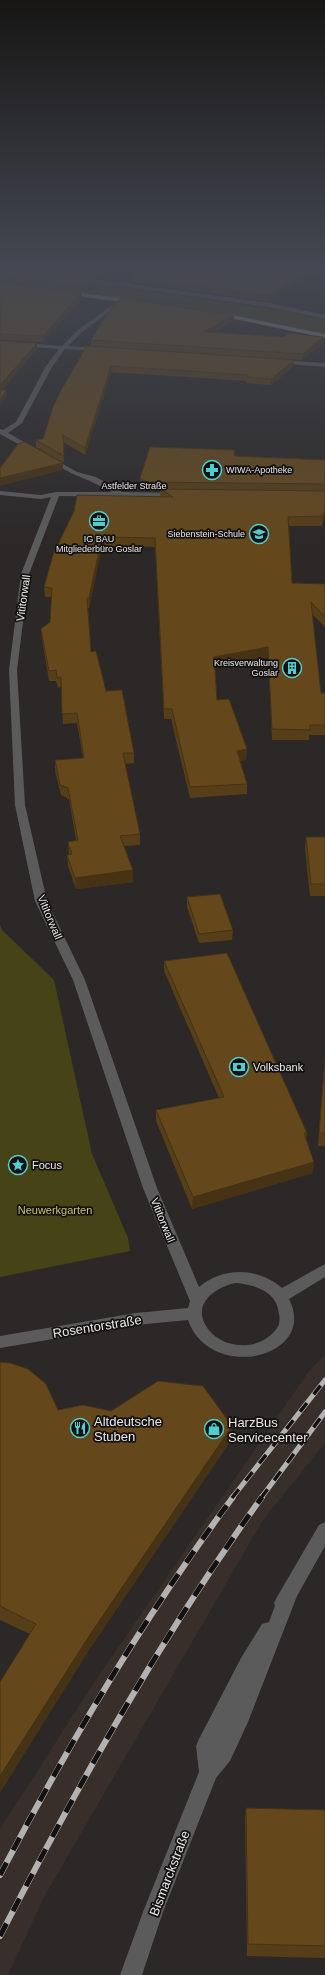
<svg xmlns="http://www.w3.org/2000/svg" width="325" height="1975" font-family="Helvetica,sans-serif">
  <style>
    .built { fill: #382f2b }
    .green { fill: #464416 }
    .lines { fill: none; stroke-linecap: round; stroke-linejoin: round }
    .minor { fill: #5c5b5b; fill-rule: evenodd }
    .major { fill: #8f8c8c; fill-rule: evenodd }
    .rail-far1-casing { stroke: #b4b2b1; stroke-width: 5 }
    .rail-casing { stroke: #b4b2b1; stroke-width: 6 }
    .rail-far1 { stroke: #131111; stroke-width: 3.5; stroke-dasharray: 11; stroke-linecap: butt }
    .rail { stroke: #131111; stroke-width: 5; stroke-dasharray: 14; stroke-linecap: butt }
    .wall { fill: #563e18 }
    .shaded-wall { fill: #463214 }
    .building { fill: #64481c; stroke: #463214 }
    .labels { text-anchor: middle; stroke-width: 3.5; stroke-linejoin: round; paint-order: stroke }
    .far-poi-label { font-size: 9px; fill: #ebe9e8; stroke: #131111; text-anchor: end }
    .far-street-label { font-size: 9px; fill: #ebe9e8; stroke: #131111 }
    .street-label { font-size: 11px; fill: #ebe9e8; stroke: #131111 }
    .poi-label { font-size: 11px; fill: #ebe9e8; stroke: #131111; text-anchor: start }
    .park-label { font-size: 11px; fill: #c7c475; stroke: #131111 }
    .near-street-label { font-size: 13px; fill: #ebe9e8; stroke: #131111 }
    .near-poi-label { font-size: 13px; fill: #ebe9e8; stroke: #131111; text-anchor: start }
  </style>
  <rect width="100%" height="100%" fill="#2b2827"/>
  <polygon class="built" points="325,1355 325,1443 263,1520 44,1897 8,1975 0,1975 0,1829 95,1681 309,1371"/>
  <g class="green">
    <polygon points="0,269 289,312 325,320 325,334 196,309 0,281"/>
    <polygon points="0,925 2,930 54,980 92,1154 128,1238 130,1251 0,1277"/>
  </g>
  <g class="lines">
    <g class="minor">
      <polygon points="79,277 269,303 325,315 325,319 269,307 77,280"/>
      <path d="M119,300L124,301L82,332L68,346L100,348L103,350L102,351L65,349L52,367L22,423L8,433L77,472L96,477L122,492L176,493L180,495L176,497L59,496L29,574L17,670L25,805L47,901L85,980L157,1188L199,1287C223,1267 258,1267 282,1288L325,1264V1277L289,1299C319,1358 210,1383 188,1320L136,1325L0,1348V1336L136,1313L188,1308L190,1301L143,1188L73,980L35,901L15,805L9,670L21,574L51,497L41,499L0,495V491L41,495L56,492H112L90,481L73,474L0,434V429L3,430L16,422L46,366L59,349L0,345V341L62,346L78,330ZM236,1283C255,1285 277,1291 279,1314C280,1318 280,1324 277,1328C260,1353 218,1350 205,1324C193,1302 218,1286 236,1283Z"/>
      <polygon points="278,360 325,363 325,367 276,363 275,362"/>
      <polygon points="325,1522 325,1546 297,1596 248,1722 230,1761 216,1778 163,1912 142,1975 120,1975 143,1912 199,1772 196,1746 199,1739 241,1658 262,1624 269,1622 275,1606 274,1603 277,1597 319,1525"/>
    </g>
    <g class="major">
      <polygon points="66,291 135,300 138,302 135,304 64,294"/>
      <polygon points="218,312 325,334 325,338 216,315"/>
    </g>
    <g class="rail-far1-casing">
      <g id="rail-far1">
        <polyline points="232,1498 325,1380"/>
        <polyline points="261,1498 325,1412"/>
      </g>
    </g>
    <g class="rail-casing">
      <g id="rail">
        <path d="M0,1875C69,1743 144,1617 233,1497"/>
        <path d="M0,1936C79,1783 161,1637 262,1497"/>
      </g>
    </g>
    <use href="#rail-far1" class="rail-far1"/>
    <use href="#rail" class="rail"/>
  </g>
  <g class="wall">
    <polygon points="0,269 108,269 100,278 95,277 95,283 87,292 0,281"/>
    <polygon points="323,269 267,301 131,282 131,277"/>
    <polygon points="0,282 81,299 43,342 0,340"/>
    <polygon points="234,321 214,332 283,337 323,337 323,343 302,360 91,346 91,340"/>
    <polygon points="87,346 294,366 271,385 246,383 247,381 111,372 85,455 63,442 64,463 36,447 36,440 43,439"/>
    <polygon points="235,456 325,460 325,515 322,526 289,526 292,583 325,584 325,627 312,614 321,693 325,693 325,735 309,735 309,740 272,740 268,657 215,666 217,700 247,749 246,760 240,761 247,784 247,794 190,798 171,719 164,719 155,547 102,546 89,608 88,608 91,652 106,691 134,753 134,763 125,764 140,834 140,845 124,846 133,882 76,889 68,866 67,855 69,855 68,842 76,840 69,799 61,795 55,771 55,760 83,758 77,723 63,724 61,687 58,688 56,681 49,681 42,639 41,629 50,622 52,597 45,597 44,587 53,555 160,496 160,491 147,491 140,486 140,478"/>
    <polygon points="306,837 325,837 325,896 310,896 305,849"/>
    <polygon points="187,897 233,930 232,940 199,943 187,907"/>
    <polygon points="164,961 307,1133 306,1140 313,1173 192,1209 156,1121 156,1110 219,1098 164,971"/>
    <polygon points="325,1058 325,1146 318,1146"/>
    <polygon points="0,1362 58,1410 111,1411 232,1426 231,1440 91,1647 30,1634 0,1620"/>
    <polygon points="246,1808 325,1810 325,1958 247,1956 245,1820"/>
  </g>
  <g class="shaded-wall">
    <polygon points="103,269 108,269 100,278 99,272"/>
    <polygon points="314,269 323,269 267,301 267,296"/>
    <polygon points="95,277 95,283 87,292 87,287"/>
    <polygon points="81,293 81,299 43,342 43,336"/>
    <polygon points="234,315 234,321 204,338 204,332"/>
    <polygon points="323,337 323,343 302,360 303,354"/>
    <polygon points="37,343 37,349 0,392 0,385"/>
    <polygon points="294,360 294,366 271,385 271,379"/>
    <polygon points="111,366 111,372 85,455 85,448"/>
    <polygon points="7,390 7,396 0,406 0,399"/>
    <polygon points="63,463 63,470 0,486 0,478"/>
    <polygon points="325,509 325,515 322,526 323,516"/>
    <polygon points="102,537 102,546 89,608 89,598"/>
    <polygon points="268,647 268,657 214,667 214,657"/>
    <polygon points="247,749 246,760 236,761 237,751"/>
    <polygon points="133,870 133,882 76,889 75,878"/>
    <polygon points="314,1162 313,1173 192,1209 193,1197"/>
    <polygon points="232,1426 231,1440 91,1647 0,1793 0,1776 91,1633"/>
  </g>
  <g class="building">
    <polygon points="0,269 43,269 95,277 87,287 0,276"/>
    <polygon points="71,269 103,269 99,272"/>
    <polygon points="137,269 314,269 267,296 131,277"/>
    <polygon points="0,282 81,293 43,336 0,334"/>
    <polygon points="122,298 234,315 204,332 283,337 290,333 323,337 303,354 91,340 113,305"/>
    <polygon points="0,341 37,343 0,385"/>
    <polygon points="87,346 294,360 271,379 247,377 248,375 111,366 85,448 63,435 64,456 36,440 43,439 53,407 60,392"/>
    <polygon points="0,390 7,390 0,399"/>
    <polygon points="25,442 63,463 0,478 0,468 18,444"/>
    <polygon points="150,447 235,450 234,456 325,460 325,484 147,482 140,478"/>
    <polygon points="160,489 325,491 325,509 323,516 288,517 292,583 325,584 325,617 311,602 321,693 325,693 325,725 310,725 310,730 272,729 268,647 214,657 217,700 229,699 247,749 237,751 247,784 190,787 172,709 164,709 155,538 102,537 89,598 87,598 91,652 96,651 106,691 122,690 134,753 123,753 140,834 120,836 133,870 75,878 67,855 72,854 68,842 78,840 68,788 60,785 55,760 84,758 77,713 62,714 61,677 57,678 56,670 49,671 41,629 50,622 52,588 44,587 53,555 74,511 77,495 173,497"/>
    <polygon points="306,837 325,837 325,884 311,884"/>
    <polygon points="220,894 233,930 199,934 187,897"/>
    <polygon points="227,953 307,1133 304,1133 314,1162 193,1197 156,1110 224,1097 164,961"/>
    <polygon points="325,1059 325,1133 319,1133"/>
    <polygon points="0,1362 10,1363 28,1369 46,1384 58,1410 83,1405 111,1411 158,1381 203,1386 232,1426 91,1633 0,1776 0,1682 36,1624 0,1606"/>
    <polygon points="246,1808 325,1810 325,1946 248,1944"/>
  </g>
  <linearGradient id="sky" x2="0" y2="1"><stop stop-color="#181615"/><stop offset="0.49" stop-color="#444852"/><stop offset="1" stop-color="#444852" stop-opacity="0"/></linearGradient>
  <rect width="325" height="545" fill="url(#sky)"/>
  <defs>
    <g id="pharmacy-ring" transform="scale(1)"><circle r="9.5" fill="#131111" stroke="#52cdcd" stroke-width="1.5"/><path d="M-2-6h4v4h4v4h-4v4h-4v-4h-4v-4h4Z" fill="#52cdcd"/></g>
    <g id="office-ring" transform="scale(1)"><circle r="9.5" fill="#131111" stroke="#52cdcd" stroke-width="1.5"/><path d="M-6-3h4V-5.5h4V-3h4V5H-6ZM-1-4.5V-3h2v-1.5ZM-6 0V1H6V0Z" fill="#52cdcd"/></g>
    <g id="school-ring" transform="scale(1)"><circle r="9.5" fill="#131111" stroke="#52cdcd" stroke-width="1.5"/><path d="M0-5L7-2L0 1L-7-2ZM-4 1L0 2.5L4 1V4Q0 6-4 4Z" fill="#52cdcd"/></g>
    <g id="building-ring" transform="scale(1)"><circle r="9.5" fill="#131111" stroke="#52cdcd" stroke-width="1.5"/><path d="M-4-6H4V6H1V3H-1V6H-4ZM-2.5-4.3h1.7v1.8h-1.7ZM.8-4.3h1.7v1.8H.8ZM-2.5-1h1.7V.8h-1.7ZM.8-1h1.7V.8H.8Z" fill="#52cdcd"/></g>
    <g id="bank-ring" transform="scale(1)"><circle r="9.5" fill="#131111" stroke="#52cdcd" stroke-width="1.5"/><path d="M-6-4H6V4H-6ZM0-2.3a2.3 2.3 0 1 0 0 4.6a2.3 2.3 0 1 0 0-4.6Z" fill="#52cdcd"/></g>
    <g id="sight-ring" transform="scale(1)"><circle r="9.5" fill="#131111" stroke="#52cdcd" stroke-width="1.5"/><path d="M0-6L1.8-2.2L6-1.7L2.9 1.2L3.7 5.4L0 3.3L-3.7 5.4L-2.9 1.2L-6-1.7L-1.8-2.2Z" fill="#52cdcd"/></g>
    <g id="restaurant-ring" transform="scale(1)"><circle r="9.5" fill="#131111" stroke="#52cdcd" stroke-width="1.5"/><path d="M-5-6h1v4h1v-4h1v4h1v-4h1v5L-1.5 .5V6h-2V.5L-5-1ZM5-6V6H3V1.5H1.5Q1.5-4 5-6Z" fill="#52cdcd"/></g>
    <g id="shop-ring" transform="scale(1)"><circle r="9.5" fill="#131111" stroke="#52cdcd" stroke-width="1.5"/><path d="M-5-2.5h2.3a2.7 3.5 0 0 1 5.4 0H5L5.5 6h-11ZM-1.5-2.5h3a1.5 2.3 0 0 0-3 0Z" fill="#52cdcd"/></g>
  </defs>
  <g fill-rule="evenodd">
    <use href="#pharmacy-ring" x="212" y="470"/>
    <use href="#office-ring" x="99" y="521"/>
    <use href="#school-ring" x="259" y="534"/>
    <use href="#building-ring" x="292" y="668"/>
    <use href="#bank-ring" x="239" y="1067"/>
    <use href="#sight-ring" x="18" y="1165"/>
    <use href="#restaurant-ring" x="80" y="1428"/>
    <use href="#shop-ring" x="214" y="1429"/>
  </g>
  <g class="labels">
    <g class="far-poi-label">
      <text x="226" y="473" text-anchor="start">WIWA-Apotheke</text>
      <text x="245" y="537">Siebenstein-Schule</text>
      <text x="99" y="542" text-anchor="middle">IG BAU<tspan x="99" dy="10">Mitgliederbüro Goslar</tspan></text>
      <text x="278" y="666">Kreisverwaltung<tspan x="278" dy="10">Goslar</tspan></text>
    </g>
    <g class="far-street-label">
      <text x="134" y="489">Astfelder Straße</text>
    </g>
    <g class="street-label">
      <text transform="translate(23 598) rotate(-82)" y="4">Vititorwall</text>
      <text transform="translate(50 917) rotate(67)" y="4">Vititorwall</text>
      <text transform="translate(163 1220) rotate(68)" y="4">Vititorwall</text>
    </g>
    <g class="poi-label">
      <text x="253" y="1071">Volksbank</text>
      <text x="32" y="1169">Focus</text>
    </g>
    <g class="park-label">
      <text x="55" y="1214">Neuwerkgarten</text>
    </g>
    <g class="near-street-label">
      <text transform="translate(97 1326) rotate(-9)" y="5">Rosentorstraße</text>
      <text transform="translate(169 1873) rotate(-69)" y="5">Bismarckstraße</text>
    </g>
    <g class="near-poi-label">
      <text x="94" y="1426">Altdeutsche<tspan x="94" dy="15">Stuben</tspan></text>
      <text x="228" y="1427">HarzBus<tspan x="228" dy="15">Servicecenter</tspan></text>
    </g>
  </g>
</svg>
